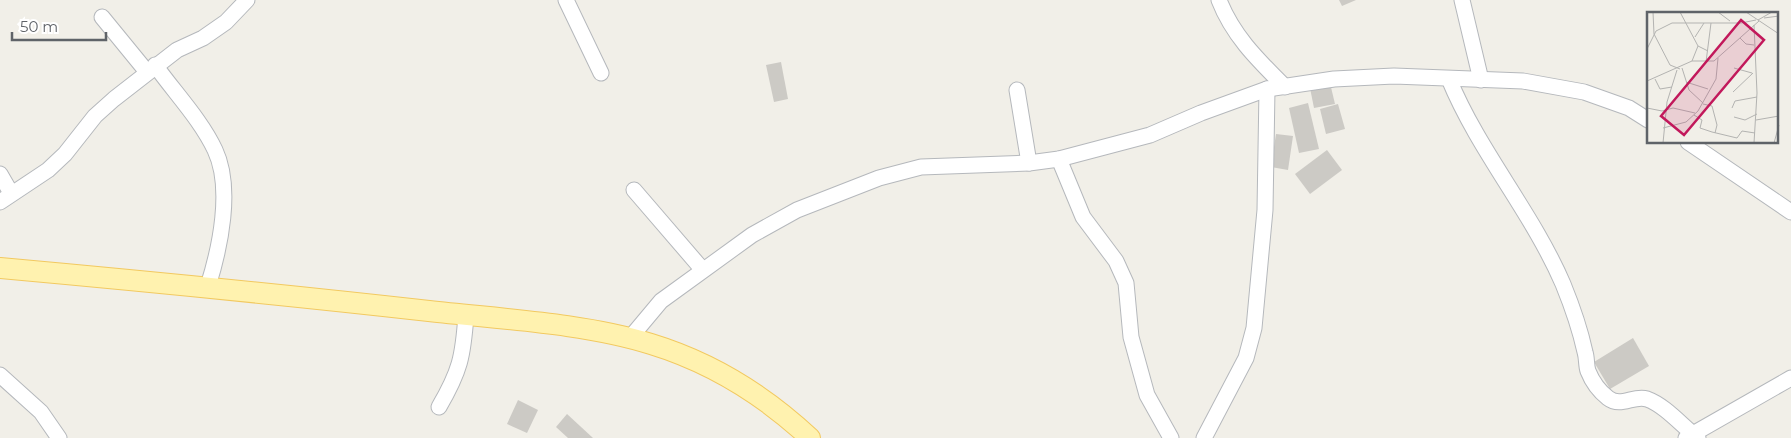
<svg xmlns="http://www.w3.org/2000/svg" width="1791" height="438" font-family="Montserrat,sans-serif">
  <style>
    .building { fill: #cccac5 }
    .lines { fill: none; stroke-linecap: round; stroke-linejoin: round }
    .minor-casing { stroke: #b5b8bc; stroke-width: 17 }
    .major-casing { stroke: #f2c960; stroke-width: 22 }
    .minor { stroke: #fff; stroke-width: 15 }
    .major { stroke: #fff2af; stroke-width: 20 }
    .inset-road { fill: none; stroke: #b3b3b1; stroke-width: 1 }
    .view { fill: #c2185b; fill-opacity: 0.15; stroke: #c2185b; stroke-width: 2.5 }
    .inset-edge { fill: none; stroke: #5f6368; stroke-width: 2.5 }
  </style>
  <rect width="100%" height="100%" fill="#f1efe8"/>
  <g class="building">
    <polygon points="1339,0 1356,0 1342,6"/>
    <polygon points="781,62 788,99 774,102 766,65"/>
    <polygon points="1330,83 1335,104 1314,108 1310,88"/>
    <polygon points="1308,103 1319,149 1299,153 1289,108"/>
    <polygon points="1338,104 1345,129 1326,134 1320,109"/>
    <polygon points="1276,134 1293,136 1288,170 1271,167"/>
    <polygon points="1327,150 1342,170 1310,194 1295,174"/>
    <polygon points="1633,338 1649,366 1610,389 1594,362"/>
    <polygon points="518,400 538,410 527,433 507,424"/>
    <polygon points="567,414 593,438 568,438 556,427"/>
  </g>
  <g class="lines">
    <g class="minor-casing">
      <g id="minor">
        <polyline points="566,0 601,73"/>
        <path d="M1219,0C1233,36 1258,60 1285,87"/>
        <polyline points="1462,0 1481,80"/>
        <polyline points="102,17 147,72"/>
        <path d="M155,65C175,93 201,120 215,150C233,188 220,248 208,286"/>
        <path d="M1449,79C1479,152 1532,212 1563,284C1572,306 1580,329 1585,352C1587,358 1586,365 1588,371C1592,381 1599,391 1608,398C1621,408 1633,395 1647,399C1666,406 1682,426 1698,438"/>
        <polyline points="1017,90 1029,163"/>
        <polyline points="1688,142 1791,212"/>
        <polyline points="1059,159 1083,217 1116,261 1126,283 1131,337 1147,395 1171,438"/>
        <polyline points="0,174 11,193"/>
        <polyline points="634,190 702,269"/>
        <polyline points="0,202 48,170 65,154 95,116 114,99 177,50 203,38 226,22 247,0"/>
        <polyline points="630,338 661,301 752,235 797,210 879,178 921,167 1029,163 1059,159 1150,135 1201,113 1267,89 1334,79 1394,76 1523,81 1584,92 1629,108 1648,120"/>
        <polyline points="0,375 41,412 59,438"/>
        <path d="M439,407C460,371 463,357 466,315"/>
        <polyline points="1204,438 1246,358 1254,328 1265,210 1267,89"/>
        <polyline points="1686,438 1791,378"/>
      </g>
    </g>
    <g class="major-casing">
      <path id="major" d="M0,268C143,281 286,295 429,311C499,319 585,323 651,344C710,362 765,396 810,438"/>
    </g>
    <use href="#minor" class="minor"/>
    <use href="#major" class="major"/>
  </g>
  <g transform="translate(1647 12)">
    <rect width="131" height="131" fill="#f1efe8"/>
    <path class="inset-road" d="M6,0L7,22L23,53L33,57M33,0L51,34L61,39M71,0L83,9M99,0L132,22M117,6L132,4M111,8L125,0M107,13L110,81L107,131M48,25L57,11M93,26L99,32L107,33M0,37L9,19L25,11H94L109,8M45,49L51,34M59,50L64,11M35,56L42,78L56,91M87,56L105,61M8,67L13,77L25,75M0,69L45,49H67L112,9M39,70L61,77M86,80L106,61M56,92L65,94L70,113L68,121M0,96L15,99L26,96L48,101M85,96L88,89L110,85M47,103L55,108L53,116L65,120L90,126L95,119L108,121M87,105L98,108L110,102M109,108L132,104M16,116L39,110L51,99L69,67L71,46M16,131L20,90L30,58M127,131L132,113"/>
    <path class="view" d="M94,8L117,28L37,123L14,104Z"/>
    <rect width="131" height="131" class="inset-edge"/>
  </g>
  <path d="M12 32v8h94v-8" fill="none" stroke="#5f6368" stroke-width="2.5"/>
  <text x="20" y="32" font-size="15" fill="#5f6368" stroke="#ffffff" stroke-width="4" paint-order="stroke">50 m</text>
</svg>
